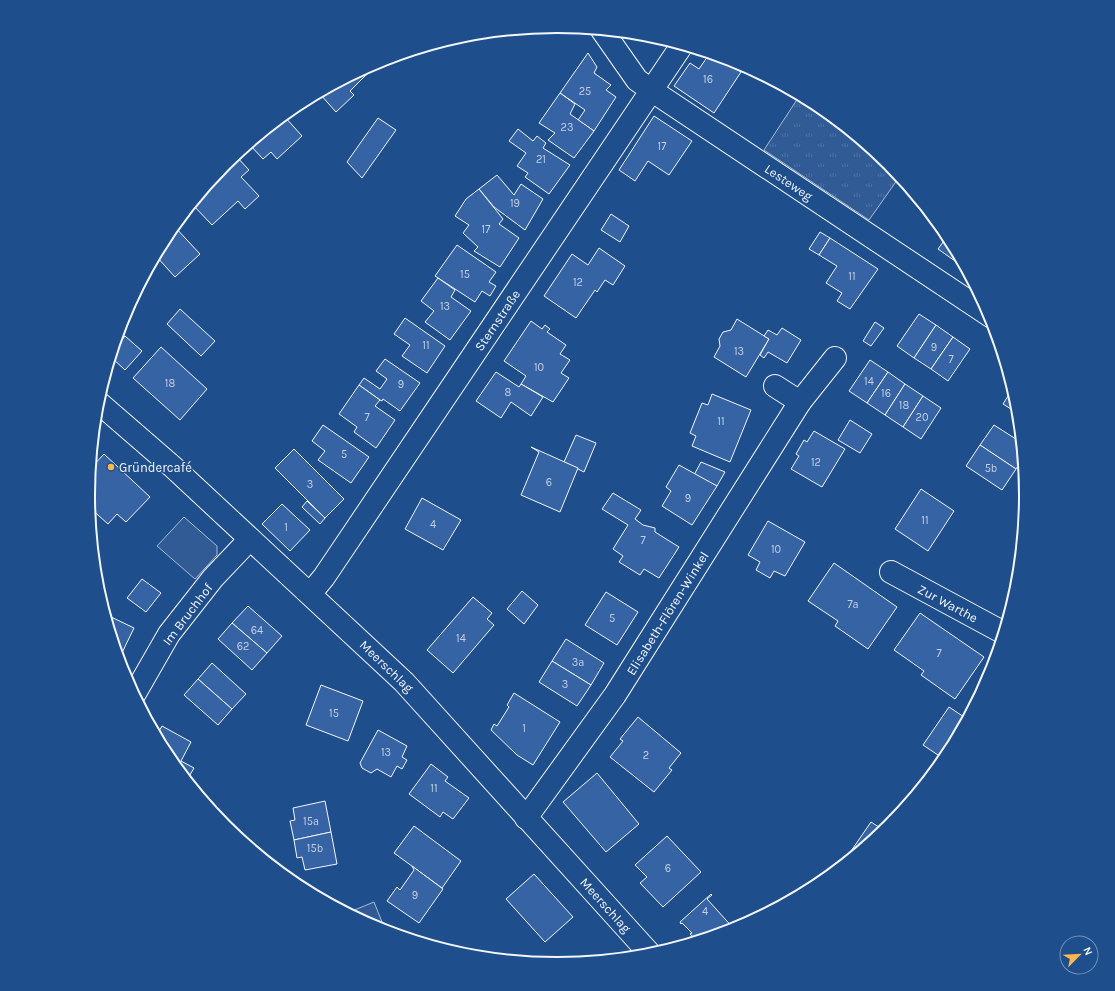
<svg xmlns="http://www.w3.org/2000/svg" width="1115" height="991" font-family="Karla,sans-serif">
  <style>
    .grass { fill: url(#grass-tufts); stroke: #a8bbd7 }
    .built { fill: #305b95; stroke: #a8bbd7 }
    .building { fill: #3563a3; stroke: #f2f6ff }
    .lines { fill: none; stroke-linecap: round; stroke-linejoin: round }
    .street-casing { stroke: #f2f6ff; stroke-width: 24 }
    .street { stroke: #1f4e8c; stroke-width: 22 }
    .poi-dot { fill: #ffb74d; stroke: #1f4e8c; stroke-width: 1.5 }
    .labels { text-anchor: middle; stroke-width: 3; stroke-linejoin: round; paint-order: stroke }
    .number-label { font-size: 11px; fill: #c3d1e8 }
    .street-label { font-size: 13px; fill: #f2f6ff; stroke: #1f4e8c }
    .poi-label { font-size: 13px; fill: #f2f6ff; stroke: #1f4e8c; text-anchor: start }
    .rim { fill: none; stroke: #f2f6ff; stroke-width: 2 }
  </style>
  <defs>
    <pattern id="grass-tufts" width="24" height="20" patternUnits="userSpaceOnUse"><rect width="24" height="20" fill="#305b95"/><path d="M3 7l-1-3M5 7V3M7 7l1-3M15 17l-1-3M17 17v-4M19 17l1-3" fill="none" stroke="#4e73a5"/></pattern>
  </defs>
  <rect width="100%" height="100%" fill="#1f4e8c"/>
  <polygon class="grass" points="800,95 819,105 890,164 900,176 869,220 764,150"/>
  <g class="built">
    <polygon points="184,517 217,546 217,555 195,579 157,546"/>
    <polygon points="374,902 382,922 373,926 347,913"/>
  </g>
  <g class="building">
    <polygon points="588,53 597,67 594,73 611,85 606,90 616,97 594,131 578,120 585,110 560,93"/>
    <polygon points="710,53 716,55 741,72 714,113 674,86 690,63 699,69"/>
    <polygon points="395,56 385,65 382,61 365,76 360,71 378,62"/>
    <polygon points="360,71 365,76 350,91 354,95 336,112 319,93"/>
    <polygon points="560,93 575,104 570,114 594,131 574,158 548,140 555,133 539,123"/>
    <polygon points="284,116 302,136 277,159 271,152 263,159 249,144"/>
    <polygon points="654,116 692,141 669,175 648,161 635,181 619,170"/>
    <polygon points="378,118 396,130 362,178 347,162"/>
    <polygon points="518,129 533,141 537,136 546,143 543,148 570,165 549,194 525,177 528,173 517,166 526,153 509,141"/>
    <polygon points="235,155 249,170 241,177 259,196 245,209 238,201 212,225 192,204 226,163"/>
    <polygon points="497,175 514,195 521,184 543,199 525,230 494,207 479,189"/>
    <polygon points="479,189 503,219 499,224 519,238 500,267 474,251 478,247 463,233 469,225 455,216 466,199"/>
    <polygon points="611,214 629,226 620,242 601,230"/>
    <polygon points="940,225 948,235 965,268 938,249 946,238 936,232"/>
    <polygon points="174,226 200,254 175,277 156,256 167,234"/>
    <polygon points="820,232 830,238 819,255 809,249"/>
    <polygon points="830,238 878,269 850,309 837,301 842,293 826,283 837,266 819,255"/>
    <polygon points="457,245 496,272 489,282 496,286 490,296 482,291 475,302 435,276"/>
    <polygon points="599,248 625,266 613,285 605,280 597,292 595,290 576,318 544,296 572,254 588,265"/>
    <polygon points="438,278 455,290 451,297 471,311 450,340 425,322 434,311 421,301"/>
    <polygon points="131,302 136,307 122,321 124,316"/>
    <polygon points="180,309 215,341 201,356 167,324"/>
    <polygon points="919,314 936,325 914,358 897,346"/>
    <polygon points="405,318 445,346 427,373 402,356 410,345 394,334"/>
    <polygon points="737,319 769,339 746,377 714,357 720,346 719,339 723,332 731,330"/>
    <polygon points="531,321 542,329 545,325 550,329 547,332 566,345 560,354 570,360 561,373 569,378 553,402 521,384 526,376 504,361"/>
    <polygon points="875,322 884,328 871,346 863,341"/>
    <polygon points="936,325 953,337 931,369 914,358"/>
    <polygon points="782,328 801,340 787,363 768,352 764,358 760,355 769,339 764,336 768,330 777,335"/>
    <polygon points="125,336 142,351 125,370 111,357 114,349"/>
    <polygon points="953,337 970,349 948,381 931,369"/>
    <polygon points="161,347 207,389 180,420 133,378"/>
    <polygon points="385,359 420,383 400,411 383,399 382,401 380,400 359,385 364,378 380,389 387,379 376,371"/>
    <polygon points="870,360 888,372 867,403 849,391"/>
    <polygon points="496,372 519,387 521,384 543,397 531,416 511,402 501,418 476,401"/>
    <polygon points="888,372 905,384 885,415 867,403"/>
    <polygon points="905,384 923,396 903,427 885,415"/>
    <polygon points="359,385 380,400 375,406 395,420 376,448 354,432 357,427 339,414"/>
    <polygon points="1013,388 1018,404 1019,414 1003,404"/>
    <polygon points="712,394 751,410 730,462 692,446 696,436 690,433 702,403 708,405"/>
    <polygon points="923,396 941,408 921,439 903,427"/>
    <polygon points="850,420 872,434 860,453 838,440"/>
    <polygon points="323,425 369,457 351,483 318,460 325,451 312,441"/>
    <polygon points="994,425 1022,443 1023,458 1016,469 980,445"/>
    <polygon points="814,431 845,449 822,487 791,469 799,456 796,454 804,440 807,442"/>
    <polygon points="576,435 596,443 584,472 564,462"/>
    <polygon points="980,445 1016,469 1002,490 966,466"/>
    <polygon points="531,447 578,468 560,512 521,495 539,452"/>
    <polygon points="294,449 344,499 325,518 275,468"/>
    <polygon points="104,454 150,497 126,522 117,514 108,524 89,507 88,498 93,493 89,489 91,468"/>
    <polygon points="701,462 725,472 717,486 694,475"/>
    <polygon points="679,465 717,486 692,525 662,506 671,491 666,487"/>
    <polygon points="921,489 954,511 928,551 895,529"/>
    <polygon points="613,493 641,510 635,519 643,525 655,528 655,532 679,547 659,578 644,569 640,575 619,562 623,556 613,549 628,525 602,509"/>
    <polygon points="422,498 461,520 443,550 405,529"/>
    <polygon points="307,501 325,518 320,524 302,507"/>
    <polygon points="282,504 310,530 290,551 262,524"/>
    <polygon points="768,521 805,542 785,576 774,571 770,578 756,570 760,562 748,555"/>
    <polygon points="834,563 897,607 868,649 835,626 838,621 808,601"/>
    <polygon points="142,579 161,593 146,612 127,598"/>
    <polygon points="522,591 538,605 524,624 507,609"/>
    <polygon points="606,592 638,612 617,645 585,625"/>
    <polygon points="473,597 492,613 487,619 494,625 453,673 427,650"/>
    <polygon points="248,606 282,636 267,653 232,623"/>
    <polygon points="920,613 984,657 955,699 921,675 924,671 894,650"/>
    <polygon points="105,614 134,628 119,659"/>
    <polygon points="232,623 267,653 252,670 218,639"/>
    <polygon points="566,639 604,663 591,685 552,661"/>
    <polygon points="552,661 591,685 577,706 539,682"/>
    <polygon points="212,663 246,694 232,709 198,679"/>
    <polygon points="198,679 232,709 218,725 184,695"/>
    <polygon points="321,685 363,701 348,741 306,725"/>
    <polygon points="514,693 560,722 533,765 517,755 491,730 494,724 497,726 509,707 507,705"/>
    <polygon points="949,707 967,719 941,757 923,745"/>
    <polygon points="638,717 681,753 669,768 672,770 654,792 610,757 623,741 620,739"/>
    <polygon points="162,726 191,742 181,761 194,768 187,780 167,756 156,736"/>
    <polygon points="378,730 407,746 402,757 407,760 402,769 397,766 391,777 377,769 371,773 362,768 360,763"/>
    <polygon points="431,764 448,777 445,781 469,798 453,819 443,812 440,817 409,794"/>
    <polygon points="597,773 639,824 606,852 563,802"/>
    <polygon points="325,801 331,832 294,840 290,821 295,820 293,808"/>
    <polygon points="896,812 900,815 892,824 889,822"/>
    <polygon points="871,822 885,831 854,857 849,854"/>
    <polygon points="414,826 461,861 442,888 394,853"/>
    <polygon points="331,832 337,864 305,870 302,857 297,858 294,840"/>
    <polygon points="667,836 701,872 663,907 640,883 647,877 635,865"/>
    <polygon points="412,866 443,889 419,923 387,901 397,887 400,890 414,870"/>
    <polygon points="534,874 573,917 545,942 506,899"/>
    <polygon points="711,894 712,895 707,899 735,930 697,941 690,934 692,933 682,923 681,924 680,922"/>
  </g>
  <g class="lines">
    <g class="street-casing">
      <g id="street">
        <polyline points="602,30 637,80 651,90 992,317"/>
        <polyline points="775,386 800,402"/>
        <polyline points="98,402 173,467 404,682 651,955"/>
        <polyline points="891,572 1004,633"/>
        <polyline points="310,594 324,577 682,45"/>
        <polyline points="134,695 169,634 213,578 250,539"/>
        <polyline points="526,818 615,695 800,402 835,358"/>
      </g>
    </g>
    <use href="#street" class="street"/>
  </g>
  <circle class="poi-dot" cx="111" cy="467" r="4"/>
  <g class="labels">
    <g class="number-label">
      <text x="708" y="83">16</text>
      <text x="585" y="95">25</text>
      <text x="567" y="131">23</text>
      <text x="662" y="150">17</text>
      <text x="541" y="163">21</text>
      <text x="515" y="207">19</text>
      <text x="486" y="233">17</text>
      <text x="465" y="278">15</text>
      <text x="852" y="280">11</text>
      <text x="578" y="286">12</text>
      <text x="445" y="310">13</text>
      <text x="426" y="349">11</text>
      <text x="934" y="351">9</text>
      <text x="739" y="355">13</text>
      <text x="951" y="363">7</text>
      <text x="539" y="371">10</text>
      <text x="869" y="385">14</text>
      <text x="170" y="387">18</text>
      <text x="401" y="388">9</text>
      <text x="508" y="396">8</text>
      <text x="886" y="397">16</text>
      <text x="904" y="409">18</text>
      <text x="367" y="421">7</text>
      <text x="922" y="421">20</text>
      <text x="721" y="425">11</text>
      <text x="344" y="458">5</text>
      <text x="816" y="466">12</text>
      <text x="991" y="472">5b</text>
      <text x="549" y="486">6</text>
      <text x="310" y="488">3</text>
      <text x="688" y="502">9</text>
      <text x="925" y="524">11</text>
      <text x="433" y="528">4</text>
      <text x="286" y="531">1</text>
      <text x="643" y="544">7</text>
      <text x="776" y="553">10</text>
      <text x="853" y="608">7a</text>
      <text x="612" y="622">5</text>
      <text x="257" y="634">64</text>
      <text x="461" y="642">14</text>
      <text x="243" y="650">62</text>
      <text x="939" y="657">7</text>
      <text x="578" y="666">3a</text>
      <text x="565" y="688">3</text>
      <text x="334" y="717">15</text>
      <text x="524" y="732">1</text>
      <text x="386" y="756">13</text>
      <text x="646" y="759">2</text>
      <text x="434" y="792">11</text>
      <text x="311" y="825">15a</text>
      <text x="315" y="852">15b</text>
      <text x="668" y="872">6</text>
      <text x="415" y="899">9</text>
      <text x="705" y="915">4</text>
    </g>
    <g class="street-label">
      <text transform="translate(789 182) rotate(34)" y="5">Lesteweg</text>
      <text transform="translate(497 320) rotate(-56)" y="5">Sternstraße</text>
      <text transform="translate(948 603) rotate(28)" y="5">Zur Warthe</text>
      <text transform="translate(667 613) rotate(-58)" y="5">Elisabeth-Flören-Winkel</text>
      <text transform="translate(187 614) rotate(-53)" y="5">Im Bruchhof</text>
      <text transform="translate(387 666) rotate(44)" y="5">Meerschlag</text>
      <text transform="translate(606 905) rotate(48)" y="5">Meerschlag</text>
    </g>
    <g class="poi-label">
      <text x="119" y="472">Gründercafé</text>
    </g>
  </g>
  <path d="M0 0H1115V991H0ZM95 495a462 462 0 1 1 924 0a462 462 0 1 1-924 0Z" fill="#1f4e8c" fill-rule="evenodd"/>
  <path class="rim" d="M95 495a462 462 0 1 1 924 0a462 462 0 1 1-924 0Z"/>
  <g transform="translate(1079 955) rotate(66)"><circle r="19" fill="#1f4e8c" stroke="#7391ba"/>
  <path d="M0-3L7 15L0 10L-7 15Z" fill="#ffb74d"/>
  <text y="-6" font-size="11" font-weight="bold" text-anchor="middle" fill="#f2f6ff">N</text>
  </g>
</svg>
